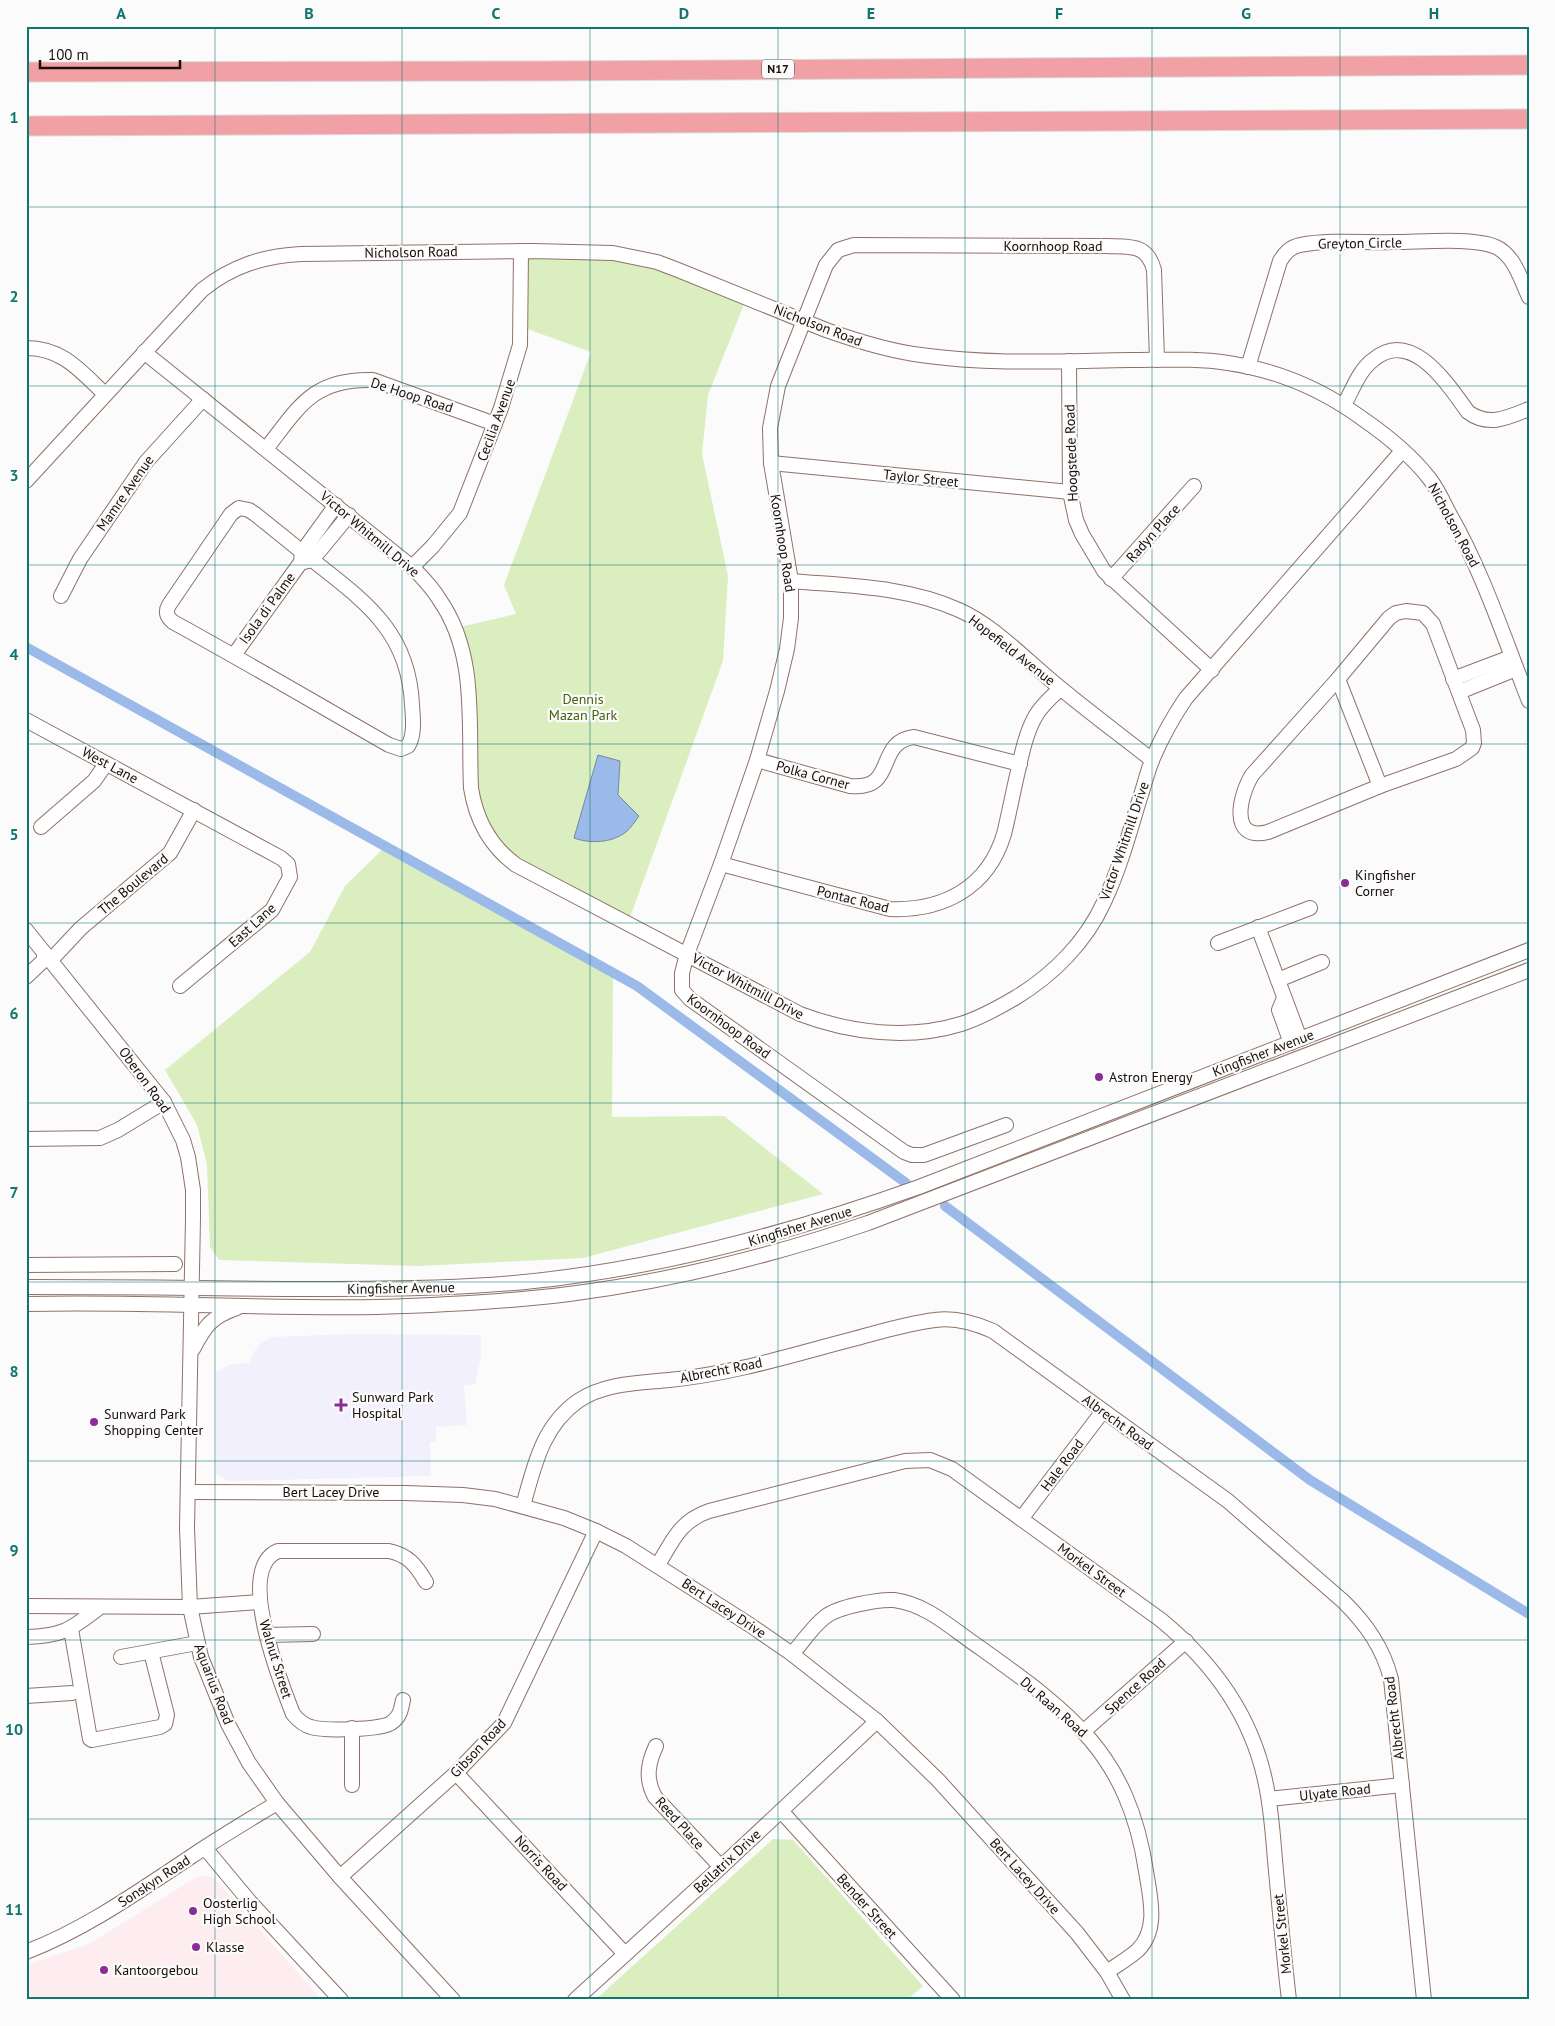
<svg xmlns="http://www.w3.org/2000/svg" width="1555" height="2026" font-family="'PT Sans',sans-serif">
  <style>
    .education { fill: #fdedf1 }
    .medical { fill: #f2f0fd }
    .green { fill: #daeec0 }
    .water { fill: #9cbae9; stroke: #7486a6 }
    .lines { fill: none; stroke-linecap: round; stroke-linejoin: round }
    .canal { stroke: #9cbae9; stroke-width: 10 }
    .minor-casing { stroke: #8e7267; stroke-width: 16 }
    .highway-casing { stroke: #dad8d8; stroke-width: 21 }
    .minor { stroke: #fff; stroke-width: 14 }
    .highway { stroke: #f1a1a6; stroke-width: 19 }
    .grid { fill: none; stroke: #0f766e; stroke-width: 1; stroke-opacity: 0.55 }
    .poi-dot { fill: #8b2d97; stroke: #fbfbfb; stroke-width: 2 }
    .labels { text-anchor: middle; stroke-width: 4.5; stroke-linejoin: round; paint-order: stroke }
    .shield { fill: #fbfbfb; stroke: #5c5552; stroke-width: 1 }
    .shield-label { font-size: 12px; font-weight: bold; fill: #180e0a }
    .street-label { font-size: 14px; fill: #180e0a; stroke: #fbfbfb }
    .park-label { font-size: 14px; fill: #445d0f; stroke: #fbfbfb }
    .poi-label { font-size: 14px; fill: #180e0a; stroke: #fbfbfb; text-anchor: start }
    .neatline { fill: none; stroke: #0f766e; stroke-width: 2 }
    .grid-label { font-size: 16px; text-anchor: middle; font-weight: bold; fill: #0f766e }
  </style>
  <rect width="100%" height="100%" fill="#fbfbfb"/>
  <polygon class="education" points="200,1875 213,1877 322,2000 26,2000 26,1965 89,1944"/>
  <polygon class="medical" points="353,1334 481,1335 481,1357 475,1384 464,1385 467,1425 436,1427 436,1442 430,1442 431,1476 229,1481 216,1474 216,1373 230,1364 251,1363 251,1356 260,1344 271,1337"/>
  <g class="green">
    <polygon points="599,255 645,263 746,299 708,395 702,454 728,576 723,661 627,926 511,866 472,791 460,627 516,614 504,585 591,352 522,327 527,259"/>
    <polygon points="388,844 613,971 612,1117 724,1116 823,1194 583,1258 419,1266 219,1260 210,1247 207,1165 197,1125 165,1070 310,952 345,886"/>
    <polygon points="773,1839 793,1840 923,1986 907,2000 595,2000"/>
  </g>
  <path class="water" d="M598,755L620,761L618,795L639,816C635,821 631,828 626,832C612,843 590,844 574,838Z"/>
  <g class="lines">
    <g class="canal">
      <polyline points="26,647 637,986 906,1183"/>
      <polyline points="945,1206 1310,1480 1529,1614"/>
    </g>
    <g class="minor-casing">
      <g id="minor">
        <path d="M26,348C63,348 80,371 105,394"/>
        <path d="M144,352L412,567C422,577 432,587 439,599C478,654 468,724 471,788C476,820 490,846 516,865L800,1014C850,1033 909,1040 961,1024C980,1018 998,1008 1015,998C1053,975 1086,942 1104,902C1119,870 1129,835 1139,801C1144,787 1147,772 1153,758C1162,737 1173,717 1186,698L1402,451"/>
        <polyline points="1069,361 1070,492 1076,520 1082,534 1104,571 1212,670"/>
        <path d="M1248,367L1280,261C1285,253 1290,247 1300,245C1331,239 1365,243 1396,242C1421,242 1474,237 1496,247C1514,255 1521,280 1529,297"/>
        <path d="M1344,405C1352,391 1359,370 1373,360C1412,327 1448,385 1468,412C1488,427 1507,418 1529,409"/>
        <path d="M266,449C299,407 313,378 373,380L495,424"/>
        <polyline points="771,463 1070,492"/>
        <path d="M26,481L202,290C232,266 263,256 301,254L533,251L613,253L657,262L678,270L826,330C857,341 889,351 921,355C990,365 1061,361 1130,360C1163,360 1196,358 1228,363C1277,370 1323,390 1363,419C1386,435 1411,455 1429,478C1437,488 1443,501 1449,513C1483,572 1504,638 1529,701"/>
        <path d="M239,508L249,510L255,514C274,529 292,544 311,559C364,601 409,631 412,705C413,718 415,735 408,746L401,749L389,745C317,704 246,662 173,622C167,617 165,612 169,605L231,514Z"/>
        <polyline points="304,562 312,560 349,515"/>
        <polyline points="412,567 433,546 460,513 501,408 520,345 521,251"/>
        <polyline points="1111,579 1194,486"/>
        <path d="M791,581C847,586 907,586 959,610C993,625 1024,658 1053,682C1085,709 1119,734 1152,760"/>
        <polyline points="61,596 80,559 146,462 203,399"/>
        <path d="M1406,611L1423,613L1433,624L1473,730L1474,743L1472,748L1456,759L1380,786L1268,832C1228,842 1240,794 1252,775L1338,679L1389,618L1396,613Z"/>
        <polyline points="234,655 301,562 302,552 336,505"/>
        <polyline points="1338,679 1380,786"/>
        <polyline points="1453,679 1511,657"/>
        <polyline points="1459,692 1516,669"/>
        <polyline points="26,720 281,858 288,864 290,877 272,910 180,986"/>
        <path d="M757,760L850,786C898,791 874,742 914,737L1020,764"/>
        <polyline points="41,827 94,781 106,764"/>
        <path d="M721,864L890,909C943,911 988,888 1004,834C1009,814 1013,792 1018,771C1022,753 1026,733 1035,717C1041,706 1051,697 1060,689"/>
        <polyline points="1258,927 1300,1039"/>
        <polyline points="26,930 164,1102 183,1140 188,1157 193,1190 193,1218 187,1528 190,1607 201,1657 228,1724 249,1763 277,1803 340,1877 453,2000"/>
        <polyline points="1218,943 1310,908"/>
        <polyline points="44,960 51,960 81,928 170,853 194,810"/>
        <polyline points="26,977 44,960 44,953"/>
        <polyline points="1278,980 1322,962"/>
        <polyline points="1284,998 1279,1010 1291,1043"/>
        <path d="M1006,1125L924,1155H912L904,1152L690,999L682,990V973L687,954L721,864L757,760L777,691L787,649L791,618V581L771,463L770,428L778,386L826,265L838,250L854,245L1106,246C1129,247 1147,243 1154,270L1157,360"/>
        <polyline points="26,1139 100,1138 118,1130 164,1102"/>
        <polyline points="26,1265 175,1264"/>
        <path d="M26,1287C113,1287 199,1288 286,1289C380,1289 474,1290 567,1277C688,1261 804,1228 919,1187L1529,950"/>
        <path d="M26,1304C143,1301 260,1309 377,1307C441,1305 506,1302 569,1294C671,1281 771,1256 868,1223L1529,970"/>
        <path d="M193,1349C205,1326 211,1317 237,1308"/>
        <polyline points="188,1492 405,1493 463,1495 495,1499 564,1518 596,1531 626,1546 750,1625 792,1654 877,1721 938,1780 1077,1933 1107,1972 1123,2000"/>
        <path d="M523,1506C534,1467 542,1426 578,1401C604,1383 639,1383 669,1380C733,1374 795,1354 857,1338C883,1331 909,1323 935,1320C955,1317 975,1323 993,1331L1228,1501L1344,1602C1367,1625 1383,1648 1391,1679L1424,2000"/>
        <polyline points="1021,1519 1103,1411"/>
        <path d="M658,1565C673,1540 680,1521 709,1511L905,1461L930,1460L952,1469L1161,1620C1212,1662 1251,1715 1265,1780C1272,1810 1273,1840 1276,1871C1280,1914 1284,1957 1289,2000"/>
        <polyline points="26,1606 190,1607 260,1602"/>
        <polyline points="71,1629 90,1739 92,1740 160,1727 165,1724 167,1715 151,1652"/>
        <polyline points="267,1635 313,1634"/>
        <path d="M26,1637C64,1636 71,1629 100,1607"/>
        <path d="M792,1654C803,1642 812,1627 825,1617C837,1607 878,1599 894,1600C927,1604 952,1629 979,1647C1070,1712 1128,1753 1146,1871C1150,1897 1159,1929 1138,1950C1129,1958 1117,1965 1107,1972"/>
        <polyline points="121,1657 197,1643"/>
        <polyline points="26,1696 72,1693"/>
        <path d="M403,1700C401,1710 400,1717 391,1723C382,1730 323,1731 311,1727C303,1725 298,1720 293,1714C281,1683 235,1569 278,1551H389C408,1555 416,1565 426,1582"/>
        <polyline points="352,1728 352,1785"/>
        <polyline points="1084,1731 1186,1641"/>
        <path d="M656,1746C648,1763 645,1779 655,1797L721,1867"/>
        <polyline points="456,1773 625,1954"/>
        <polyline points="1269,1799 1402,1785"/>
        <polyline points="781,1811 953,2000"/>
        <polyline points="205,1848 250,1902 341,2000"/>
        <polyline points="340,1877 456,1773 504,1723 596,1531"/>
        <path d="M26,1952C86,1929 139,1891 192,1856C220,1837 249,1820 277,1803"/>
        <polyline points="575,2000 721,1867 877,1721"/>
      </g>
    </g>
    <g class="highway-casing">
      <g id="highway">
        <polyline points="26,72 538,71 1529,65"/>
        <polyline points="26,126 1529,119"/>
      </g>
    </g>
    <use href="#minor" class="minor"/>
    <use href="#highway" class="highway"/>
  </g>
  <path class="grid" d="M215,26V2000M402,26V2000M590,26V2000M778,26V2000M965,26V2000M1152,26V2000M1340,26V2000M26,207H1529M26,386H1529M26,565H1529M26,744H1529M26,923H1529M26,1103H1529M26,1282H1529M26,1461H1529M26,1640H1529M26,1819H1529"/>
  <g class="poi-dot">
    <circle cx="1345" cy="883" r="5"/>
    <circle cx="1099" cy="1077" r="5"/>
    <path d="M338.5 1397.5h5v5h5v5h-5v5h-5v-5h-5v-5h5z"/>
    <circle cx="94" cy="1422" r="5"/>
    <circle cx="193" cy="1911" r="5"/>
    <circle cx="196" cy="1947" r="5"/>
    <circle cx="104" cy="1970" r="5"/>
  </g>
  <g class="labels">
    <rect class="shield" x="762" y="59.5" width="32" height="19" rx="4"/>
    <g class="shield-label">
      <text x="778" y="73">N17</text>
    </g>
    <g class="street-label">
      <text transform="translate(1360 243) rotate(-1)" y="5">Greyton Circle</text>
      <text x="1053" y="251">Koornhoop Road</text>
      <text transform="translate(411 252) rotate(-1)" y="5">Nicholson Road</text>
      <text transform="translate(818 325) rotate(21)" y="5">Nicholson Road</text>
      <text transform="translate(412 395) rotate(18)" y="5">De Hoop Road</text>
      <text transform="translate(496 420) rotate(-70)" y="5">Cecilia Avenue</text>
      <text transform="translate(1071 453) rotate(-92)" y="5">Hoogstede Road</text>
      <text transform="translate(921 478) rotate(6)" y="5">Taylor Street</text>
      <text transform="translate(125 493) rotate(-55)" y="5">Mamre Avenue</text>
      <text transform="translate(1454 525) rotate(62)" y="5">Nicholson Road</text>
      <text transform="translate(1153 533) rotate(-48)" y="5">Radyn Place</text>
      <text transform="translate(370 534) rotate(40)" y="5">Victor Whitmill Drive</text>
      <text transform="translate(783 543) rotate(81)" y="5">Koornhoop Road</text>
      <text transform="translate(267 608) rotate(-54)" y="5">Isola di Palme</text>
      <text transform="translate(1012 650) rotate(38)" y="5">Hopefield Avenue</text>
      <text transform="translate(110 765) rotate(28)" y="5">West Lane</text>
      <text transform="translate(813 775) rotate(15)" y="5">Polka Corner</text>
      <text transform="translate(1124 841) rotate(-71)" y="5">Victor Whitmill Drive</text>
      <text transform="translate(133 884) rotate(-40)" y="5">The Boulevard</text>
      <text transform="translate(853 899) rotate(14)" y="5">Pontac Road</text>
      <text transform="translate(252 925) rotate(-42)" y="5">East Lane</text>
      <text transform="translate(748 986) rotate(28)" y="5">Victor Whitmill Drive</text>
      <text transform="translate(729 1026) rotate(36)" y="5">Koornhoop Road</text>
      <text transform="translate(1263 1053) rotate(-21)" y="5">Kingfisher Avenue</text>
      <text transform="translate(145 1080) rotate(54)" y="5">Oberon Road</text>
      <text transform="translate(800 1226) rotate(-17)" y="5">Kingfisher Avenue</text>
      <text transform="translate(401 1288) rotate(-1)" y="5">Kingfisher Avenue</text>
      <text transform="translate(721 1370) rotate(-11)" y="5">Albrecht Road</text>
      <text transform="translate(1118 1422) rotate(36)" y="5">Albrecht Road</text>
      <text transform="translate(1062 1465) rotate(-53)" y="5">Hale Road</text>
      <text x="331" y="1497">Bert Lacey Drive</text>
      <text transform="translate(1092 1570) rotate(36)" y="5">Morkel Street</text>
      <text transform="translate(724 1608) rotate(33)" y="5">Bert Lacey Drive</text>
      <text transform="translate(276 1659) rotate(73)" y="5">Walnut Street</text>
      <text transform="translate(214 1684) rotate(69)" y="5">Aquarius Road</text>
      <text transform="translate(1135 1686) rotate(-42)" y="5">Spence Road</text>
      <text transform="translate(1054 1707) rotate(41)" y="5">Du Raan Road</text>
      <text transform="translate(1394 1718) rotate(-97)" y="5">Albrecht Road</text>
      <text transform="translate(478 1748) rotate(-47)" y="5">Gibson Road</text>
      <text transform="translate(1335 1792) rotate(-6)" y="5">Ulyate Road</text>
      <text transform="translate(680 1823) rotate(48)" y="5">Reed Place</text>
      <text transform="translate(727 1861) rotate(-43)" y="5">Bellatrix Drive</text>
      <text transform="translate(541 1863) rotate(47)" y="5">Norris Road</text>
      <text transform="translate(1025 1876) rotate(48)" y="5">Bert Lacey Drive</text>
      <text transform="translate(154 1881) rotate(-33)" y="5">Sonskyn Road</text>
      <text transform="translate(867 1906) rotate(48)" y="5">Bender Street</text>
      <text transform="translate(1282 1934) rotate(-96)" y="5">Morkel Street</text>
    </g>
    <g class="park-label">
      <text x="583" y="704">Dennis<tspan x="583" dy="16">Mazan Park</tspan></text>
    </g>
    <g class="poi-label">
      <text x="1355" y="880">Kingfisher<tspan x="1355" dy="16">Corner</tspan></text>
      <text x="1109" y="1082">Astron Energy</text>
      <text x="352" y="1402">Sunward Park<tspan x="352" dy="16">Hospital</tspan></text>
      <text x="104" y="1419">Sunward Park<tspan x="104" dy="16">Shopping Center</tspan></text>
      <text x="203" y="1908">Oosterlig<tspan x="203" dy="16">High School</tspan></text>
      <text x="206" y="1952">Klasse</text>
      <text x="114" y="1975">Kantoorgebou</text>
    </g>
  </g>
  <rect width="1555" height="2026" fill="none" stroke="#fbfbfb" stroke-width="55"/>
  <path d="M40 60v8h140v-8" fill="none" stroke="#180e0a" stroke-width="2.5"/>
  <text x="48" y="60" font-size="15" fill="#180e0a" stroke="#fbfbfb" stroke-width="4" paint-order="stroke">100 m</text>
  <rect x="28" y="28" width="1500" height="1970" class="neatline"/>
  <g class="grid-label">
    <text x="121" y="19">A</text>
    <text x="309" y="19">B</text>
    <text x="496" y="19">C</text>
    <text x="684" y="19">D</text>
    <text x="871" y="19">E</text>
    <text x="1059" y="19">F</text>
    <text x="1246" y="19">G</text>
    <text x="1434" y="19">H</text>
    <text x="14" y="123">1</text>
    <text x="14" y="302">2</text>
    <text x="14" y="481">3</text>
    <text x="14" y="660">4</text>
    <text x="14" y="840">5</text>
    <text x="14" y="1019">6</text>
    <text x="14" y="1198">7</text>
    <text x="14" y="1377">8</text>
    <text x="14" y="1556">9</text>
    <text x="14" y="1735">10</text>
    <text x="14" y="1915">11</text>
  </g>
</svg>
